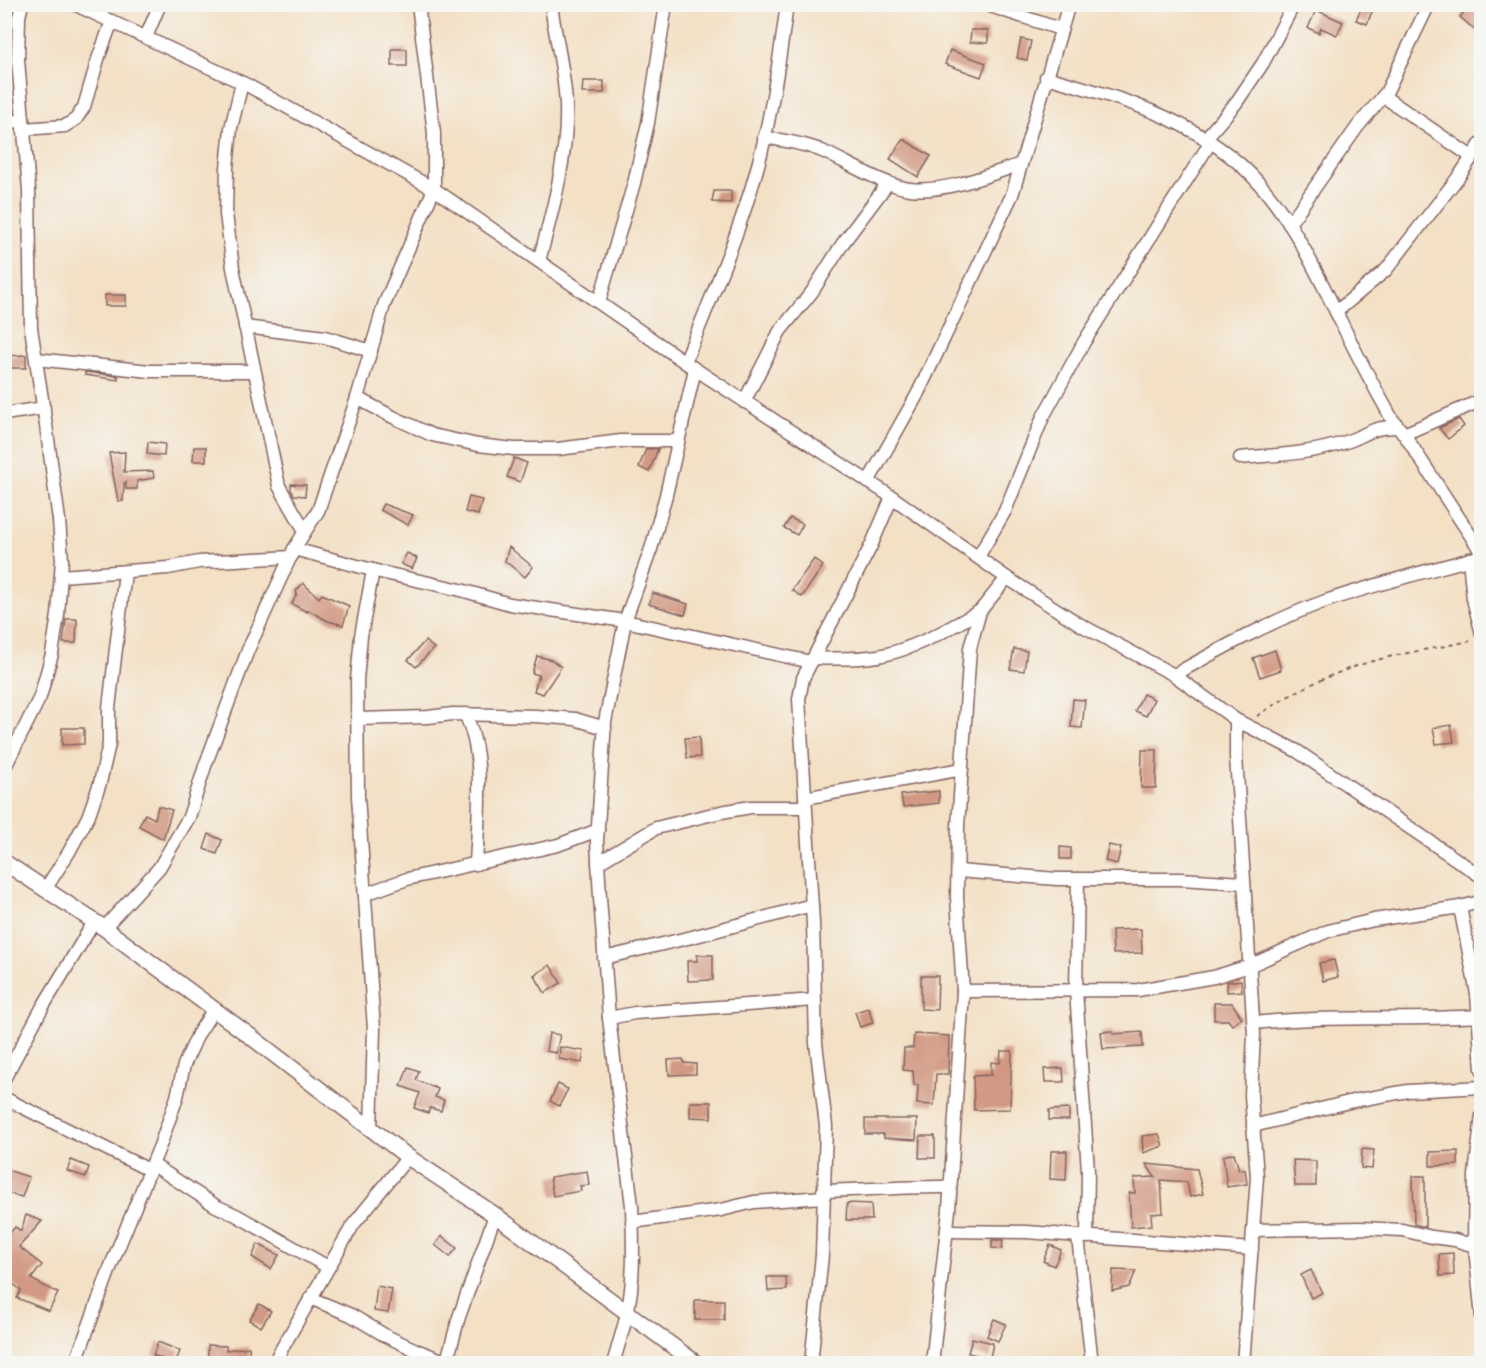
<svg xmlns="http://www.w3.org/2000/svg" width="1486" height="1368" font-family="'Patrick Hand',sans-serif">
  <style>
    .building { fill: #d19983 }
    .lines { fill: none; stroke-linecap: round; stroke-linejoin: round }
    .minor-casing { stroke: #856361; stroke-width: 15 }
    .tertiary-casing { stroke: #856361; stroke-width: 18 }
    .path { stroke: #856361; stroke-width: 2; stroke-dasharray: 4.5 4.5; stroke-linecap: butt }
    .minor { stroke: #fff; stroke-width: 12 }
    .tertiary { stroke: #fff; stroke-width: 15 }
  </style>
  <rect width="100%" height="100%" fill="#f6f6f2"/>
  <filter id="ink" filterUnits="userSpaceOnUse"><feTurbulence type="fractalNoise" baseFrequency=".0167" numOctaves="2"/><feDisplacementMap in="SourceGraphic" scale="12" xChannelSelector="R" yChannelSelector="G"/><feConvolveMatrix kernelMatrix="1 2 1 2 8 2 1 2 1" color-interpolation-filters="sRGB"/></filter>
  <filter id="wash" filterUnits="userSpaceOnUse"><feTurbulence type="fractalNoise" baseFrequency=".008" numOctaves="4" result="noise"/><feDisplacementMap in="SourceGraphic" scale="24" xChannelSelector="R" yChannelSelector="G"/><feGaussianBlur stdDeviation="1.35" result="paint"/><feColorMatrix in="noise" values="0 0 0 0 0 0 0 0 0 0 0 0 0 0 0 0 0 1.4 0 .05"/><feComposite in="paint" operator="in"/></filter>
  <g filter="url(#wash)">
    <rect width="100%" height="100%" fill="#f3e0c5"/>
    <g id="blocks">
      <g class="building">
        <polygon points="1363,4 1375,4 1367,24 1356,20"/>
        <polygon points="1469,6 1482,18 1482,36 1460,17"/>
        <polygon points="1316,10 1343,22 1337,35 1321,28 1319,33 1308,28"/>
        <polygon points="971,30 988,30 988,43 970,42"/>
        <polygon points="1021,39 1031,41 1027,60 1017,58"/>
        <rect x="392" y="49" width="15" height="17"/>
        <polygon points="950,50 986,63 981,77 945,64"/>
        <polygon points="583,81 604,81 604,93 582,93"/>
        <polygon points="903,139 931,156 918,177 890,159"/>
        <polygon points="714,191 731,191 731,203 712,202"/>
        <rect x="105" y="295" width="21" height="11"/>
        <polygon points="26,355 26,368 4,368 4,356"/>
        <polygon points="85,372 118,376 118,380 85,375"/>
        <polygon points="1459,419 1464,426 1448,439 1439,428"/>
        <polygon points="148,442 165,444 164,456 147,454"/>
        <polygon points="194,447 206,447 206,461 193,461"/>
        <polygon points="646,449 658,449 649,472 639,467"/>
        <polygon points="125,452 124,472 153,471 154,478 137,481 137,489 126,489 126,482 124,483 123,501 118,501 109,453"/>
        <polygon points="514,458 527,463 520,482 507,477"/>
        <polygon points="291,484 306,485 305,496 294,495 291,490"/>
        <polygon points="469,497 482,500 478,515 465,512"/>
        <polygon points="383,504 413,515 408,525 380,510"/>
        <polygon points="790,518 803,524 797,535 784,528"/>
        <polygon points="509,547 533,567 525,577 505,561"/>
        <polygon points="407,553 417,558 412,569 401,564"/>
        <polygon points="814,559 823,566 802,597 792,590"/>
        <polygon points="303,583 319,598 322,594 349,606 343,625 328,621 308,610 307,612 292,604 297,593 296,591"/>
        <polygon points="653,593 688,604 685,615 649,604"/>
        <polygon points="66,619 77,619 76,643 63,643"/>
        <polygon points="425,641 434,648 416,667 408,660"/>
        <polygon points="1014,649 1027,651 1024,671 1010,669"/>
        <polygon points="1275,650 1281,670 1260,677 1253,658"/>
        <polygon points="537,656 552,660 561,667 543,694 534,691 539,675 532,673"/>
        <polygon points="1143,694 1154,699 1146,716 1135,711"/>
        <polygon points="1073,699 1085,700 1082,728 1071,727"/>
        <polygon points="1451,725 1454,742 1436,744 1433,728"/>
        <polygon points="62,728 84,728 84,744 62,745"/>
        <polygon points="699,737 700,757 687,758 685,738"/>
        <polygon points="1142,750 1157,750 1156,788 1141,788"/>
        <polygon points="939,791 939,803 903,807 901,795"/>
        <polygon points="158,806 172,810 163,839 139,826 145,814 155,819"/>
        <polygon points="209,834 222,840 217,854 204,849"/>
        <polygon points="1109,845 1121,848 1117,864 1105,861"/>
        <polygon points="1060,847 1071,848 1071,859 1060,859"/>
        <polygon points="1141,929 1142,953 1113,954 1112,930"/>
        <polygon points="697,955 713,955 713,980 688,981 687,961 697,961"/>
        <polygon points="1334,960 1338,977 1323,981 1319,963"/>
        <polygon points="550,965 561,983 545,993 534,975"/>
        <polygon points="921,976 938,976 937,1010 921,1009"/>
        <polygon points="1241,980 1242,991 1227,992 1227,982"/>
        <polygon points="1214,1003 1232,1003 1242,1018 1232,1025 1228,1020 1214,1020"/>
        <polygon points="869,1008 873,1023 860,1027 855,1012"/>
        <polygon points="1113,1031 1113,1034 1142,1032 1143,1047 1103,1049 1101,1032"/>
        <polygon points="549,1033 560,1035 556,1053 546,1051"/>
        <polygon points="914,1034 949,1036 948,1074 936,1074 934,1105 917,1104 918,1085 914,1085 913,1071 903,1070 904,1048 913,1048"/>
        <polygon points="560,1047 584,1051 582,1063 559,1059"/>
        <polygon points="1001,1051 1012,1051 1010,1109 974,1110 973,1076 991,1075 991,1062 1000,1063"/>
        <polygon points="683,1059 684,1063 696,1064 696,1074 669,1075 668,1060"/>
        <polygon points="408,1067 419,1071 416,1080 438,1089 435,1097 444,1100 441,1111 430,1108 428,1113 414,1108 420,1093 401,1086"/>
        <polygon points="1063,1068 1064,1082 1045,1082 1044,1069"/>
        <polygon points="558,1084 568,1089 559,1106 550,1101"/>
        <polygon points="690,1102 711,1102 711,1118 690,1117"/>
        <polygon points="1069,1109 1069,1120 1049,1120 1049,1110"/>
        <polygon points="865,1119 917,1119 916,1140 884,1138 884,1134 865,1134"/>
        <polygon points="1159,1134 1163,1146 1143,1153 1142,1136"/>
        <polygon points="920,1136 935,1136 935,1158 919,1158"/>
        <polygon points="1362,1149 1374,1150 1372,1169 1361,1168"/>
        <polygon points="1051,1151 1067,1151 1066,1180 1050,1179"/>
        <polygon points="1458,1151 1458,1165 1430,1166 1430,1152"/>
        <polygon points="1234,1153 1239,1170 1245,1169 1247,1184 1227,1187 1223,1156"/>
        <polygon points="71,1160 89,1167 86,1177 67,1171"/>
        <polygon points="1293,1160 1316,1161 1316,1186 1295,1186"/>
        <polygon points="1146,1164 1197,1169 1203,1194 1190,1197 1187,1182 1161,1180 1163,1213 1151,1214 1152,1225 1131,1227 1129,1193 1135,1193 1134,1178 1155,1177"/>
        <polygon points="4,1169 29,1177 22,1197 4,1192"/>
        <polygon points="587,1171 589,1185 580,1186 581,1191 553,1196 550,1177"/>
        <polygon points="1413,1176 1425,1176 1425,1227 1414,1224"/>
        <polygon points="847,1203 871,1204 872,1220 846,1220"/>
        <polygon points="26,1215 42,1221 19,1247 42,1265 31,1279 58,1293 49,1311 17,1298 21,1290 4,1277 4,1240 15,1227 21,1231"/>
        <polygon points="442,1236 457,1248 450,1257 435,1245"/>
        <polygon points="992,1240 1003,1240 1002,1249 992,1248"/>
        <polygon points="258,1244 279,1255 271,1269 252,1257"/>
        <polygon points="1050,1245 1061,1250 1054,1266 1043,1261"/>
        <polygon points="1453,1253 1454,1275 1440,1276 1439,1254"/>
        <polygon points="1113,1270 1136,1271 1129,1287 1112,1291"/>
        <polygon points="1311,1270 1322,1293 1311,1298 1301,1275"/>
        <polygon points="767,1277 786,1277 787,1290 768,1291"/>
        <polygon points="377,1286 392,1289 388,1313 374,1311"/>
        <rect x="695" y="1300" width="29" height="20"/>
        <polygon points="259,1304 271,1311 261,1327 249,1320"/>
        <polygon points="994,1319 1006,1324 998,1341 987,1336"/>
        <polygon points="972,1338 993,1343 990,1358 968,1353"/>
        <polygon points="158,1342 180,1351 175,1364 153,1355"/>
        <polygon points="208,1345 226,1346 226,1350 249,1347 250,1364 208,1364"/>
      </g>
    </g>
  </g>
  <g filter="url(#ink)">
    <use href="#blocks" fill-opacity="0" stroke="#856361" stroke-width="1.5"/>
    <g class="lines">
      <g class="minor-casing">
        <g id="minor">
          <polyline points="74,4 247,85 434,189 695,369 892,497 1007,578 1081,625 1174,675 1236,720 1297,751 1482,877"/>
          <polyline points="984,4 1060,29"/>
          <polyline points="146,37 160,4"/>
          <path d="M1046,77C1111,95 1177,114 1230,156C1283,197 1312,263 1341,322C1357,355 1374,387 1392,419L1404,434L1482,553"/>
          <polyline points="242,83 231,128 227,168 226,214 233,268 279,486 305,531"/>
          <polyline points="1383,96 1472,157"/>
          <polyline points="4,120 23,122"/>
          <polyline points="23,129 65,126 76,119 84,107 98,59 112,21"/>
          <path d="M764,137C783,141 804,143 822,151C847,162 885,186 910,189C944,193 989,175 1021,164"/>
          <polyline points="1205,139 1236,103 1263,63 1294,4"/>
          <polyline points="1289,224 1358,126 1386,93 1429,4"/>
          <path d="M539,261C552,213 568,156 566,106C565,71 555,38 551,4"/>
          <polyline points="599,302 634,183 648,123 666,4"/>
          <polyline points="1336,312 1386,270 1460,175 1482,142"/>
          <polyline points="245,327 325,337 371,351"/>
          <polyline points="36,359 150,371 254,371"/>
          <path d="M685,362C714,290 747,217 764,141C774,96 781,50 787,4"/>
          <polyline points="357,398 393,417 432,435 478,445 514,449 558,449 621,441 678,441"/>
          <polyline points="744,402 780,331 812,292 843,243 888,183"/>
          <polyline points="4,414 44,408"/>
          <polyline points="1404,434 1482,400"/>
          <path d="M1240,458C1274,455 1312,454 1346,442C1369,434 1370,427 1398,427"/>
          <polyline points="868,482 917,395 1012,195 1069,4"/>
          <polyline points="294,549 380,572 461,590 510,604 625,621 811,662"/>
          <polyline points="978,557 1005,511 1043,417 1084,342 1210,143"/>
          <polyline points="1469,559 1473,599 1482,634"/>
          <polyline points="61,576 168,568 199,562 291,557"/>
          <path d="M814,658C835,659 857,659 878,656C915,649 948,629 980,611"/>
          <path d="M1174,675C1222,648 1271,621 1323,602C1375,584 1428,571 1482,556"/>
          <path d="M465,714C486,756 478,818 476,864"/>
          <polyline points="358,719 428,717 453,714 536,716 575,719 605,728"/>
          <polyline points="1236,720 1236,757 1254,1034 1251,1095 1257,1177 1243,1364"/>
          <polyline points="4,769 40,697 52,654 58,615 62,560 59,520 46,425 31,328 29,190 18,60 19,17 22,4"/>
          <polyline points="805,798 962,769"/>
          <polyline points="598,863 656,828 721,812 751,807 805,807"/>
          <polyline points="958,871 1057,879 1181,879 1244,883"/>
          <polyline points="1078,879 1076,990 1088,1171 1087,1237"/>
          <polyline points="46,888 69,852 88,817 100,783 109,744 109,708 125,572"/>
          <polyline points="365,894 407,879 558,845 598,830"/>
          <polyline points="1482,899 1476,903 1460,907 1477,994 1482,1069"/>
          <polyline points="104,928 159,868 189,817 205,766 248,650 294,549 318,511 357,398 384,305 434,189 434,133 418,4"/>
          <polyline points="604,958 692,937 812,905"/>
          <polyline points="963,991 1138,990 1214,977 1249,966 1328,931 1374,920 1460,907"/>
          <polyline points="609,1018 635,1013 815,1000"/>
          <path d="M1254,1023C1329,1015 1404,1021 1479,1016"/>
          <polyline points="4,1079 42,1008 94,922"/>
          <polyline points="4,1098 149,1170"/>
          <polyline points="1482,1115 1475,1175 1474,1238 1482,1318"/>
          <polyline points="1253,1126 1353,1101 1408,1091 1482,1087"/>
          <polyline points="371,1129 374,1029 358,796 357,680 361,636 373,570"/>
          <polyline points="152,1164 216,1206 236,1215 328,1267"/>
          <path d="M823,1191C866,1190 907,1186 950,1187"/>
          <polyline points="632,1222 721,1210 754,1202 823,1197"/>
          <polyline points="1254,1230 1361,1228 1402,1230 1432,1237 1455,1240 1475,1246"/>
          <polyline points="947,1231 1027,1232 1252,1249"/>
          <polyline points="1078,1237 1092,1364"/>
          <polyline points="310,1298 351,1315 386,1336 416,1350 447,1362"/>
          <polyline points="75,1364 112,1263 161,1143 177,1097 184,1065 198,1034 214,1009"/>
          <polyline points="273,1364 353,1225 408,1157"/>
          <polyline points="446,1364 459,1317 495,1215"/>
          <path d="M613,1364C618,1347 623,1330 627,1314C635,1279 633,1242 632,1206L609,1018L600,898L597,841L605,722L625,621L651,549L666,495L695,369"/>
          <polyline points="811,1364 822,1255 826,1126 816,1043 813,923 799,699 803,678 871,546 892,497"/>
          <polyline points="932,1364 949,1210 963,991 957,897 958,826 970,648 980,611 1007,578"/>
        </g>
      </g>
      <g class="tertiary-casing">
        <polyline id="tertiary" points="4,862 104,928 254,1039 408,1157 495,1215 697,1364"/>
      </g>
      <path class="path" d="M1257,716C1283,698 1313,682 1343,671C1383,655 1428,650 1470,641"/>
      <use href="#minor" class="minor"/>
      <use href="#tertiary" class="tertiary"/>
    </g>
  </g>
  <rect width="1486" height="1368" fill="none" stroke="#f6f6f2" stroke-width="24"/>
</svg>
